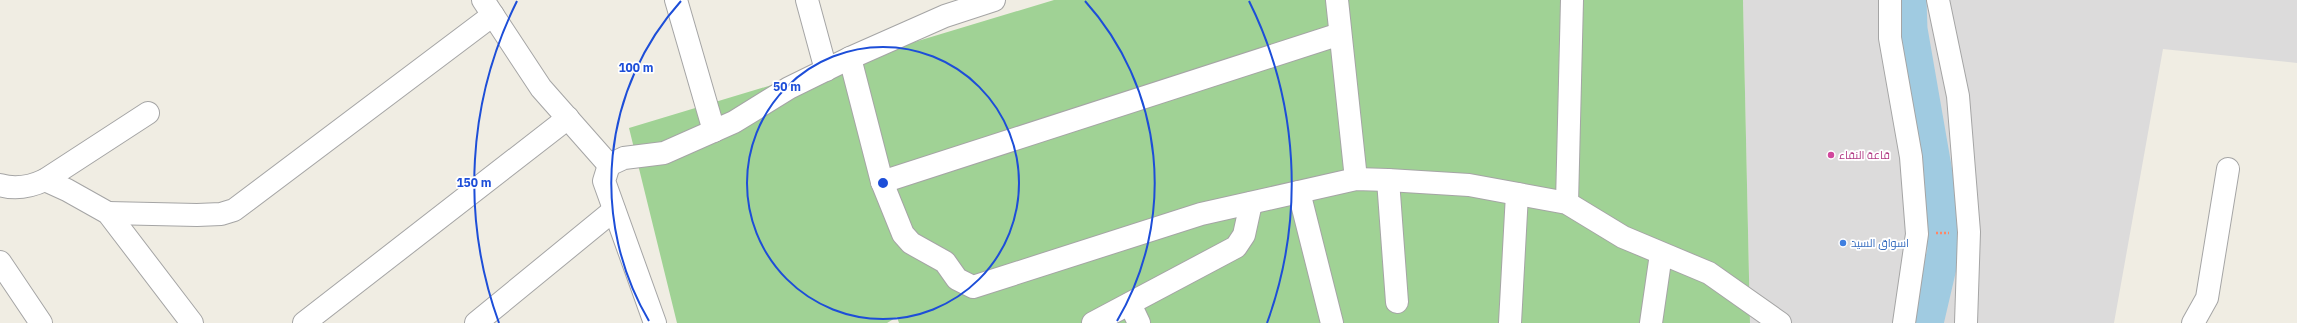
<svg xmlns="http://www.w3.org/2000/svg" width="2297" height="323" font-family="'IBM Plex Sans',Cairo,sans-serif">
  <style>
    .residential { fill: #dcdbdb }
    .forest { fill: #a0d295 }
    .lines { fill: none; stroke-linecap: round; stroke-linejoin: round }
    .river { stroke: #a0cbe1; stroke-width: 33 }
    .minor-casing { stroke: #a5a5a5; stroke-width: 24 }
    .path { stroke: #ff8665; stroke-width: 2.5; stroke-dasharray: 2 2; stroke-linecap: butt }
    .minor { stroke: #fff; stroke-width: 22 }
    .ring { fill: none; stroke: #1d4ed8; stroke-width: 2 }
    .hotel-dot { fill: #d1479c; stroke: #fff; stroke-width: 1.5 }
    .shop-dot { fill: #3f7fe0; stroke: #fff; stroke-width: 1.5 }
    .labels { text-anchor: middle; stroke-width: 3.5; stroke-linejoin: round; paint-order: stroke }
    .hotel-label { font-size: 11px; fill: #b23c85; stroke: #fff; text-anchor: start }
    .shop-label { font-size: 11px; fill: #366cbe; stroke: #fff; text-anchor: start }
    .centre { fill: #1d4ed8; stroke: #fff; stroke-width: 2 }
    .ring-label { font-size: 12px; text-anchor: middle; font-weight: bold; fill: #1d4ed8; stroke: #fff; stroke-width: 3.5; stroke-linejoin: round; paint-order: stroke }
  </style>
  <rect width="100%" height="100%" fill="#f0ede3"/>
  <polygon class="residential" points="1743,0 2297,0 2297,63 2163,49 2114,323 1750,323"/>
  <polygon class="forest" points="1054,0 1743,0 1750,323 899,323 897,317 887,323 677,323 629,128"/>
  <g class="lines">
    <polyline class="river" points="1910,0 1911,29 1939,190 1944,250 1927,323"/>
    <g class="minor-casing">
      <g id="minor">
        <polyline points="483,0 541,88 609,165"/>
        <polyline points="676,0 714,131"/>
        <polyline points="807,0 826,70"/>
        <polyline points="1337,0 1356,179"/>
        <polyline points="1890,0 1890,38 1911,157 1917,234 1904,323"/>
        <polyline points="1938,0 1958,96 1969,232 1966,323"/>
        <polyline points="850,58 882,182 903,234 911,243 945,262 957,279 973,287 1201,214 1356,179 1388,180 1469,185 1567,203 1623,237 1709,273 1780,323"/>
        <polyline points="45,180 67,190 108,213 192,323"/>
        <polyline points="1388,180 1397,302"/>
        <polyline points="882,182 1340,34"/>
        <path d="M0,185C16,190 30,187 45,180L148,113"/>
        <polyline points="1299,192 1332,323"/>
        <polyline points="1567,203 1572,0"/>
        <polyline points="108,213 197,215 221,214 234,210 493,15"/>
        <polyline points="0,262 41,323"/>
        <polyline points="1130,304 1139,323"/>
        <polyline points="304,323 568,118"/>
        <polyline points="476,323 614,210"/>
        <polyline points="655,323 604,181 609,165 624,158 664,153 734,122 789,88 850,58 945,16 994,0"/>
        <polyline points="1093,323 1236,247 1244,235 1251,203"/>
        <polyline points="1510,323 1517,194"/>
        <polyline points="1651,323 1661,254"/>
        <polyline points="2193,323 2207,298 2228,169"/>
      </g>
    </g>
    <polyline class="path" points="1936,233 1949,233"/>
    <use href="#minor" class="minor"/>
  </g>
  <g class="ring">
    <circle cx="883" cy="183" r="136"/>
    <path d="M649 321A272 272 0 0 1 681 1M1085 1A272 272 0 0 1 1117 321"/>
    <path d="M499 323A409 409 0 0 1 517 1M1249 1A409 409 0 0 1 1267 323"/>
  </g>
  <circle class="hotel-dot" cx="1831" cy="155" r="4"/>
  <circle class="shop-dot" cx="1843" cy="243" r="4"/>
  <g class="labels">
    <g class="hotel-label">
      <text x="1839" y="159">قاعة النقاء</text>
    </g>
    <g class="shop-label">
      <text x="1851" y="247">اسواق السيد</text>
    </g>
  </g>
  <circle cx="883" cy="183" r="6" class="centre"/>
  <g class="ring-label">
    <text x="636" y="72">100 m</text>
    <text x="787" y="91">50 m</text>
    <text x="474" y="187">150 m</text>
  </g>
</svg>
